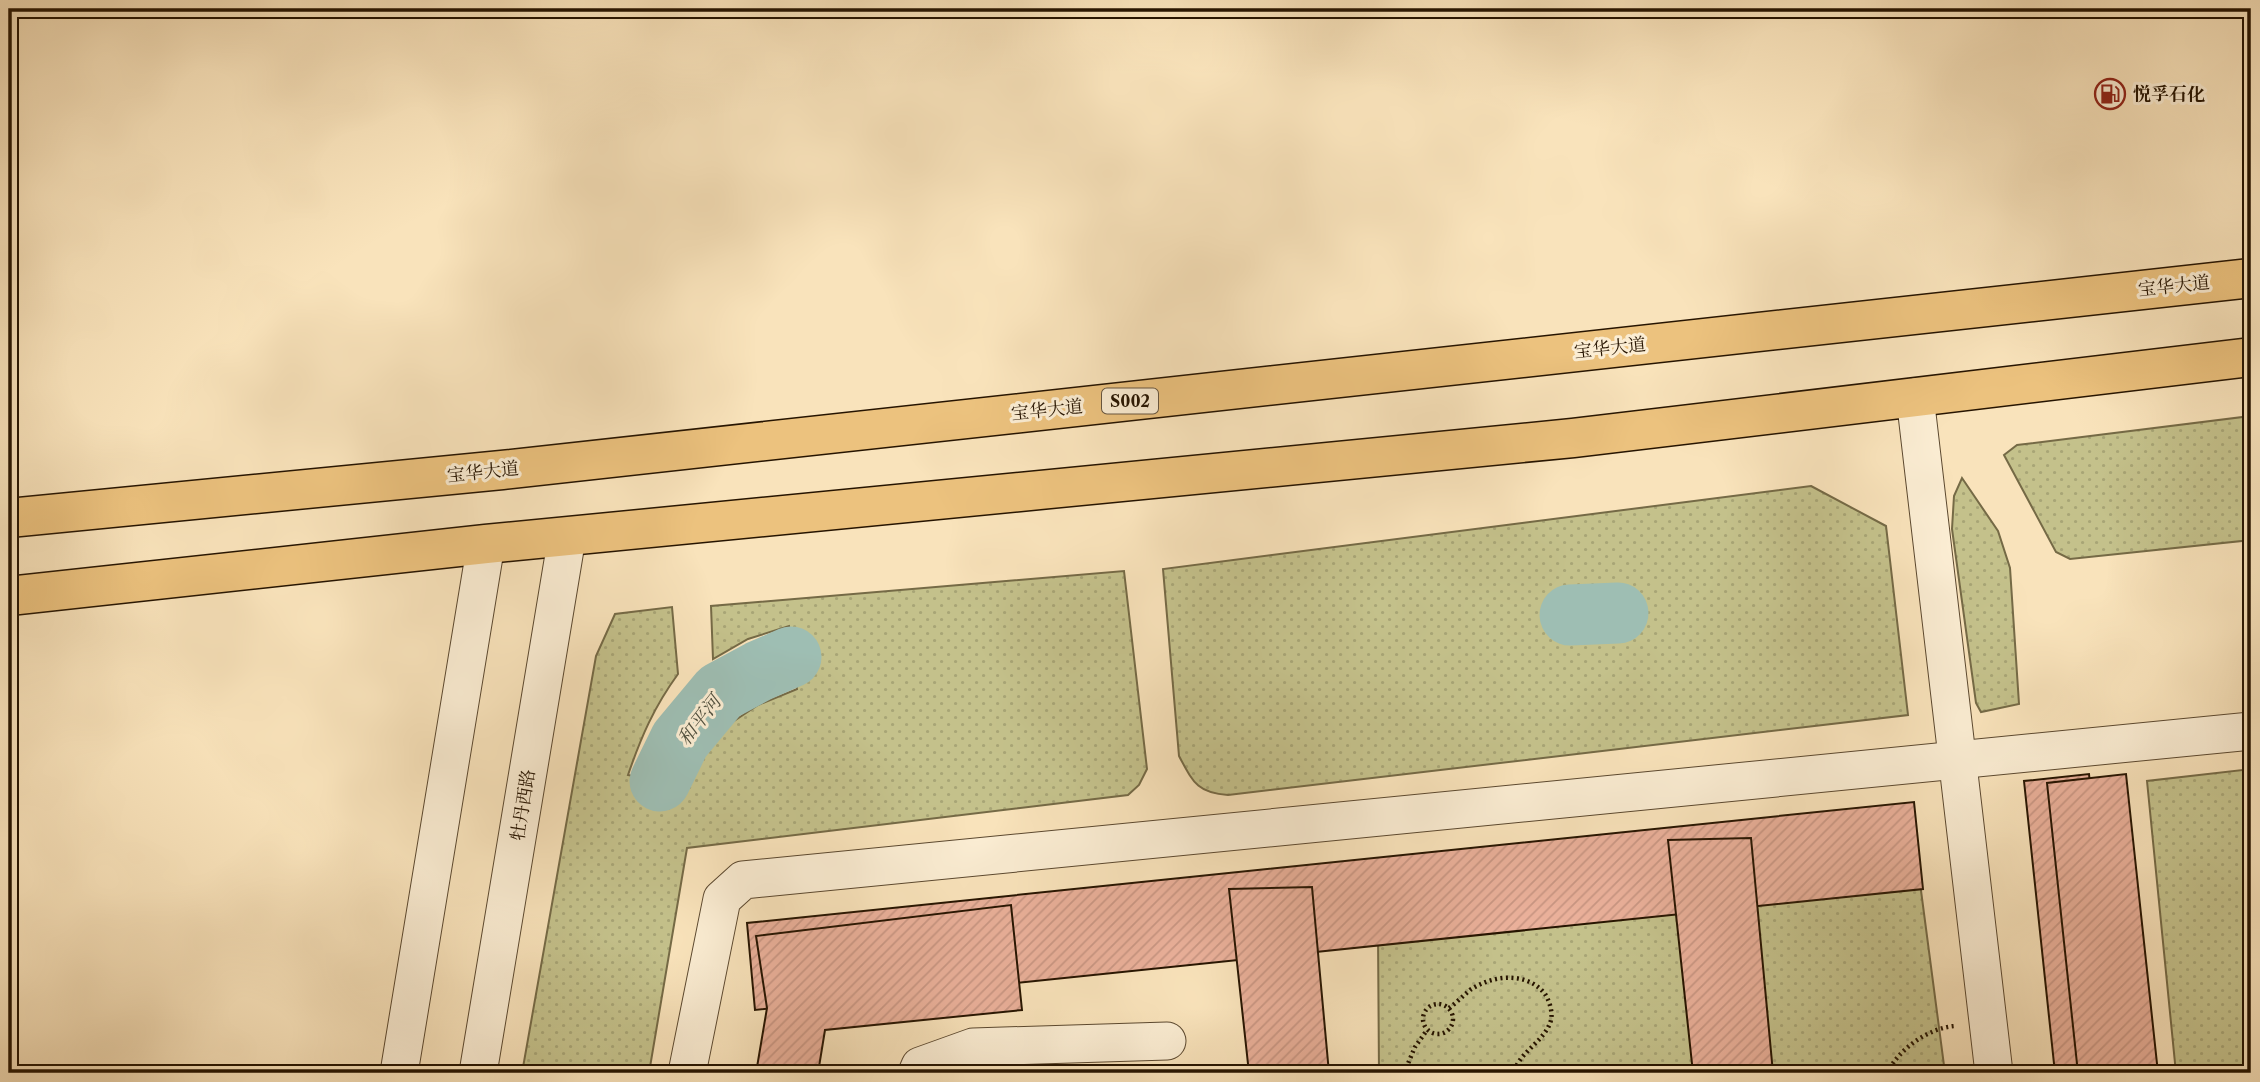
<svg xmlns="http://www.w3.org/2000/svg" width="2260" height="1082" font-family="'Libre Caslon Text','Noto Serif SC',serif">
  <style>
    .grass { fill: url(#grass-dots); stroke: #756a46; stroke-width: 2 }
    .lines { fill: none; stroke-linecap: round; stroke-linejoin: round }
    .river { stroke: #9ebeb3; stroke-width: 61 }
    .building { fill: url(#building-hatch); stroke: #261400; stroke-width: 2 }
    .minor-casing { stroke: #5b482f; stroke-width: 39 }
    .major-casing { stroke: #261400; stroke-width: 41 }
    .path { stroke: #261400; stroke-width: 4.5; stroke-dasharray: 2 3.5; stroke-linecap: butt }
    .minor { stroke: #fbedd3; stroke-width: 37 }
    .major { stroke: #ecc27e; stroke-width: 38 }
    .labels { text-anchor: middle; stroke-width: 6; stroke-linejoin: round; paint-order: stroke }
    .shield { fill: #fbedd3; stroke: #66553f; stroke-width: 2 }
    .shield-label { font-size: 16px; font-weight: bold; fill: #261400 }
    .poi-label { font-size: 18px; font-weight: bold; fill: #261400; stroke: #fbedd3; text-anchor: start }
    .street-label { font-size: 18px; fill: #261400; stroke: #fbedd3 }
    .water-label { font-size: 19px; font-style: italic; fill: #50503f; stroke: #fbedd3 }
  </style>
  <defs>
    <pattern id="grass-dots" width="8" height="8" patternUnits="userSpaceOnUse" patternTransform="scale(1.75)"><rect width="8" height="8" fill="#c4c18b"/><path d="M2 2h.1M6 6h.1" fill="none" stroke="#a8a576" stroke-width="1.8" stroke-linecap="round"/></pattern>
    <pattern id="building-hatch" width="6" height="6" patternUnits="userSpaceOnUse" patternTransform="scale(1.75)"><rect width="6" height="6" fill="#eab09a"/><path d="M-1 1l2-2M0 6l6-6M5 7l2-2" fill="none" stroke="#c99683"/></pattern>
  </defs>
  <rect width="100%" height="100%" fill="#f9e3bb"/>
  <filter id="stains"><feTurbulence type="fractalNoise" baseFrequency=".00286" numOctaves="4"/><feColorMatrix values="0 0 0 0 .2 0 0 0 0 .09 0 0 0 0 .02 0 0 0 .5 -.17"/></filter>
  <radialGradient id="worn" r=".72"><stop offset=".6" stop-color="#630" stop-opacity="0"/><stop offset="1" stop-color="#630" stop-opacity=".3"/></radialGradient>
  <g class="grass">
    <polygon points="2251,416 2251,540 2070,559 2056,552 2004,455 2017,445"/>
    <polygon points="1962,478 1998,531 2010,568 2019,704 1981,712 1976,703 1952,529 1954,496"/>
    <path d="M1811,486L1886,526L1908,715L1228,795C1197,793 1193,782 1179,756L1163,569Z"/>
    <path d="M1124,571L1147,769L1139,785L1128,795L687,848L649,1073H522L596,656L615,614L672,607L678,674C654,707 641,737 628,775L684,786L699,754L728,725L758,705L797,689L789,626L748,639L713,659L711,606Z"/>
    <polygon points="2251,769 2251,1073 2176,1073 2147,781"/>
    <polygon points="1920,883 1945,1073 1379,1073 1378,935"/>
  </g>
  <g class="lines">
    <g class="river">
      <polyline points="1570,615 1618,613"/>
      <polyline points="660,781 680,740 720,692 759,671 791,657"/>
    </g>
  </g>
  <g class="building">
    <polygon points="2089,774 2121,1073 2055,1073 2024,781"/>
    <polygon points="2126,774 2158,1073 2078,1073 2047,783"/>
    <polygon points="1914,802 1923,889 755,1010 747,923"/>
    <polygon points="1751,838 1773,1073 1693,1073 1668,840"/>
    <polygon points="1312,887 1329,1073 1249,1073 1229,889"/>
    <polygon points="1011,905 1022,1010 825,1030 818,1073 756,1073 767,1008 756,936"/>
  </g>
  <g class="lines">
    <g class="minor-casing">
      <g id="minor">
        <polyline points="1915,397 1994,1073"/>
        <polyline points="399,1073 486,544"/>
        <polyline points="478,1073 567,537"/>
        <polyline points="687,1073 722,899 743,880 2251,731"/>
        <polyline points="917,1073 920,1066 973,1047 1167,1041"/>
      </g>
    </g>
    <g class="major-casing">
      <g id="major">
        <polyline points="9,518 502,470 2251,278"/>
        <polyline points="9,596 486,544 1573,438 2251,357"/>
      </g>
    </g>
    <g class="path">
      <circle cx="1438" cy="1019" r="15"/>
      <path d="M1449,1008C1456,1003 1463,996 1470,990C1492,975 1527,971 1545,994C1549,1000 1553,1012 1551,1020C1546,1041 1515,1055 1515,1073"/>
      <polyline points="1404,1073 1415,1047 1427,1030"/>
      <path d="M1887,1073C1899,1049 1928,1028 1955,1026"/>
    </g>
    <use href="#minor" class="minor"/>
    <use href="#major" class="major"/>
  </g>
  <defs>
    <g id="fuel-ring" transform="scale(1.575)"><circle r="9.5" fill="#fbedd3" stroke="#8f2418" stroke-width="1.5"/><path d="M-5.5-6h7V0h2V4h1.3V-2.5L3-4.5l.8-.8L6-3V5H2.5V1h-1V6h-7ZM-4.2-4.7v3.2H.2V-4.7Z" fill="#8f2418"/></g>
  </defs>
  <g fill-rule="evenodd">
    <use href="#fuel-ring" x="2110" y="94"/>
  </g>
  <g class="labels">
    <rect class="shield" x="1102" y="388.5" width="56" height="25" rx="5"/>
    <g class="shield-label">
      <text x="1130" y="407">S002</text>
    </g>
    <g class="poi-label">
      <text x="2133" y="100">悦孚石化</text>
    </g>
    <g class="street-label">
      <text transform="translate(2174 286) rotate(-6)" y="6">宝华大道</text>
      <text transform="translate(1610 348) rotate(-6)" y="6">宝华大道</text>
      <text transform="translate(1047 410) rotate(-6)" y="6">宝华大道</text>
      <text transform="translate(483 472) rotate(-6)" y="6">宝华大道</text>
      <text transform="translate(523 805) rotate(-81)" y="6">牡丹西路</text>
    </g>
    <g class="water-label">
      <text transform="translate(699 720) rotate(-52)" y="7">和平河</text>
    </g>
  </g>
  <rect width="2260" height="1082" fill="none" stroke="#f9e3bb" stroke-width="35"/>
  <rect x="10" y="10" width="2239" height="1061" fill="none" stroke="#261400" stroke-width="3.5"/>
  <rect x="18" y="18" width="2225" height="1047" fill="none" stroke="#261400" stroke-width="2"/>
  <rect width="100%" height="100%" filter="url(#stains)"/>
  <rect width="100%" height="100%" fill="url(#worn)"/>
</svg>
